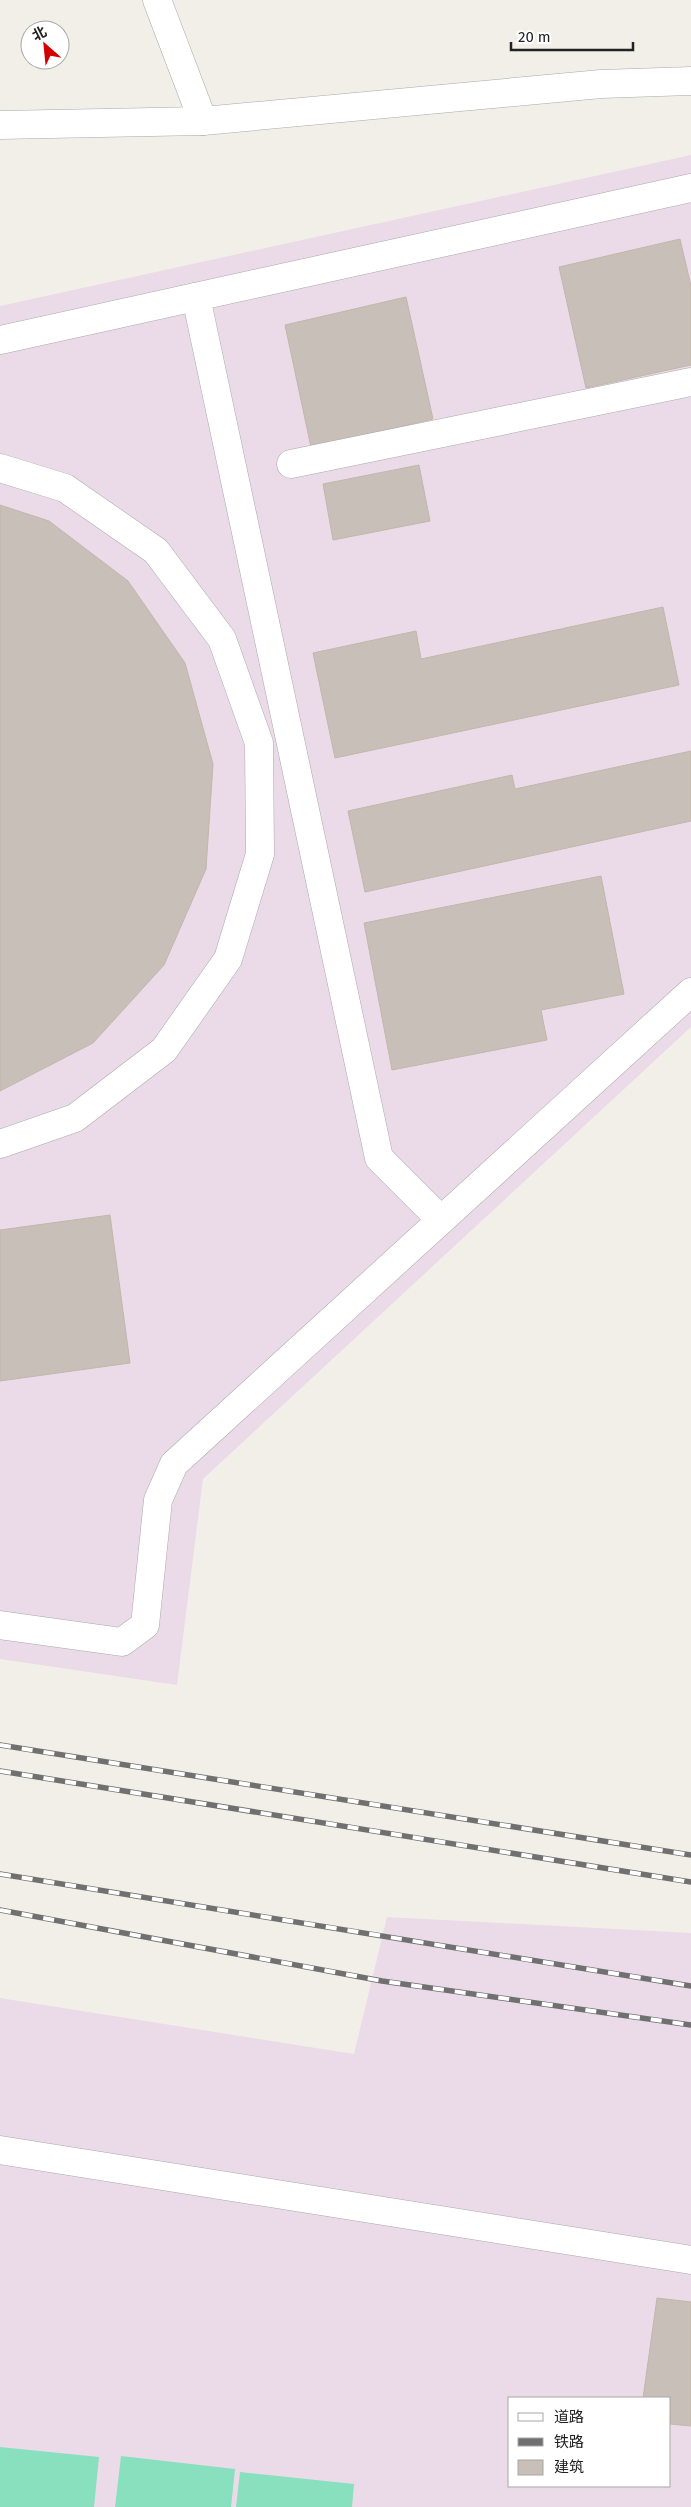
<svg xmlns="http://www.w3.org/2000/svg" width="691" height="2507" font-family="'Fira Sans','Noto Sans SC',sans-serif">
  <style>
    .industrial { fill: #ebdbe8; fill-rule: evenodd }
    .pitch { fill: #88e0be }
    .building { fill: #c7bfb8; stroke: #c4b6ab }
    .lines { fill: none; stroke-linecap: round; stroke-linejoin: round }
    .minor-casing { stroke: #a9a9a9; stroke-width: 29 }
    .minor { stroke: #fff; stroke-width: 28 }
    .rail-casing { stroke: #707070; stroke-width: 5.5 }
    .rail { stroke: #fff; stroke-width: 4; stroke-dasharray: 11; stroke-linecap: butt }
  </style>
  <rect width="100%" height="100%" fill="#f2efe9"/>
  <g class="industrial">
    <polygon points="691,155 691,1027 203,1479 177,1685 0,1659 0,306"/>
    <path d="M387,1917L691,1933V2507H0V1998L354,2054ZM510,2398H670V2486H510Z"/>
  </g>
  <g class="pitch">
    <polygon points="0,2447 99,2457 94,2507 0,2507"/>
    <polygon points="121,2456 235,2469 231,2507 115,2507"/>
    <polygon points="240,2472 354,2484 352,2507 236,2507"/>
  </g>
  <g class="building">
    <polygon points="680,239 691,286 691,365 586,388 559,267"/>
    <polygon points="406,297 433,419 311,447 285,325"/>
    <polygon points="419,465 430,521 333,540 323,484"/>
    <polygon points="0,505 49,521 128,581 185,663 213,764 206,869 164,965 93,1043 0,1091"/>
    <polygon points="663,607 679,685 335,758 313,653 416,631 421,659"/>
    <polygon points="691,751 691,821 365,892 348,811 512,775 515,789"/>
    <polygon points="601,876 624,994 541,1010 547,1040 392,1070 364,923"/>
    <polygon points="110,1215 130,1363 0,1381 0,1230"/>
    <polygon points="657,2298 691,2302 691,2426 670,2424 670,2398 643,2398"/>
  </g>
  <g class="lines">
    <g class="minor-casing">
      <g id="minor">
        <polyline points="157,0 203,121"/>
        <polyline points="0,125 203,121 601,84 691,81"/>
        <polyline points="196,297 379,1158 441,1220"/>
        <polyline points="0,340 691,188"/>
        <polyline points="291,464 691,382"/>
        <polyline points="0,468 65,488 156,551 222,639 259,743 260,854 228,959 164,1050 75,1118 0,1144"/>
        <polyline points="0,1625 122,1642 145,1625 158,1500 174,1464 691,992"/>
        <polyline points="0,2150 691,2260"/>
      </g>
    </g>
    <use href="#minor" class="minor"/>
    <g class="rail-casing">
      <g id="rail">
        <polyline points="0,1745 691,1855"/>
        <polyline points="0,1771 691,1882"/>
        <polyline points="0,1874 691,1986"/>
        <polyline points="0,1910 382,1981 691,2025"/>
      </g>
    </g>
    <use href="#rail" class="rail"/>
  </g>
  <rect x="508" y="2397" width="162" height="90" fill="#ffffff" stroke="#a7a7a7"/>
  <rect x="518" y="2413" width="25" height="8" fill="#ffffff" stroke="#a7a7a7"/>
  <text x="554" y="2422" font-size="15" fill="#222222">道路</text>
  <rect x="518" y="2438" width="25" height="8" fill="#707070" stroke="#a7a7a7"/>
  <text x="554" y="2447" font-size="15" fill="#222222">铁路</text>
  <rect x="518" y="2460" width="25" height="15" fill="#c7bfb8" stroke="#a7a7a7"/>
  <text x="554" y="2472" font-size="15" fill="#222222">建筑</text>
  <g transform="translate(45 45) rotate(333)"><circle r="24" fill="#ffffff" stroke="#a7a7a7"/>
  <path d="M0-4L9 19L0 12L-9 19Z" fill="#d40000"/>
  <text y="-8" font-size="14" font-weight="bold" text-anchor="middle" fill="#222222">北</text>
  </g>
  <path d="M511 42v8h122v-8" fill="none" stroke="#222222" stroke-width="2.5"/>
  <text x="518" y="42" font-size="15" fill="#222222" stroke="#ffffff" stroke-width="4" paint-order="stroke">20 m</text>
</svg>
